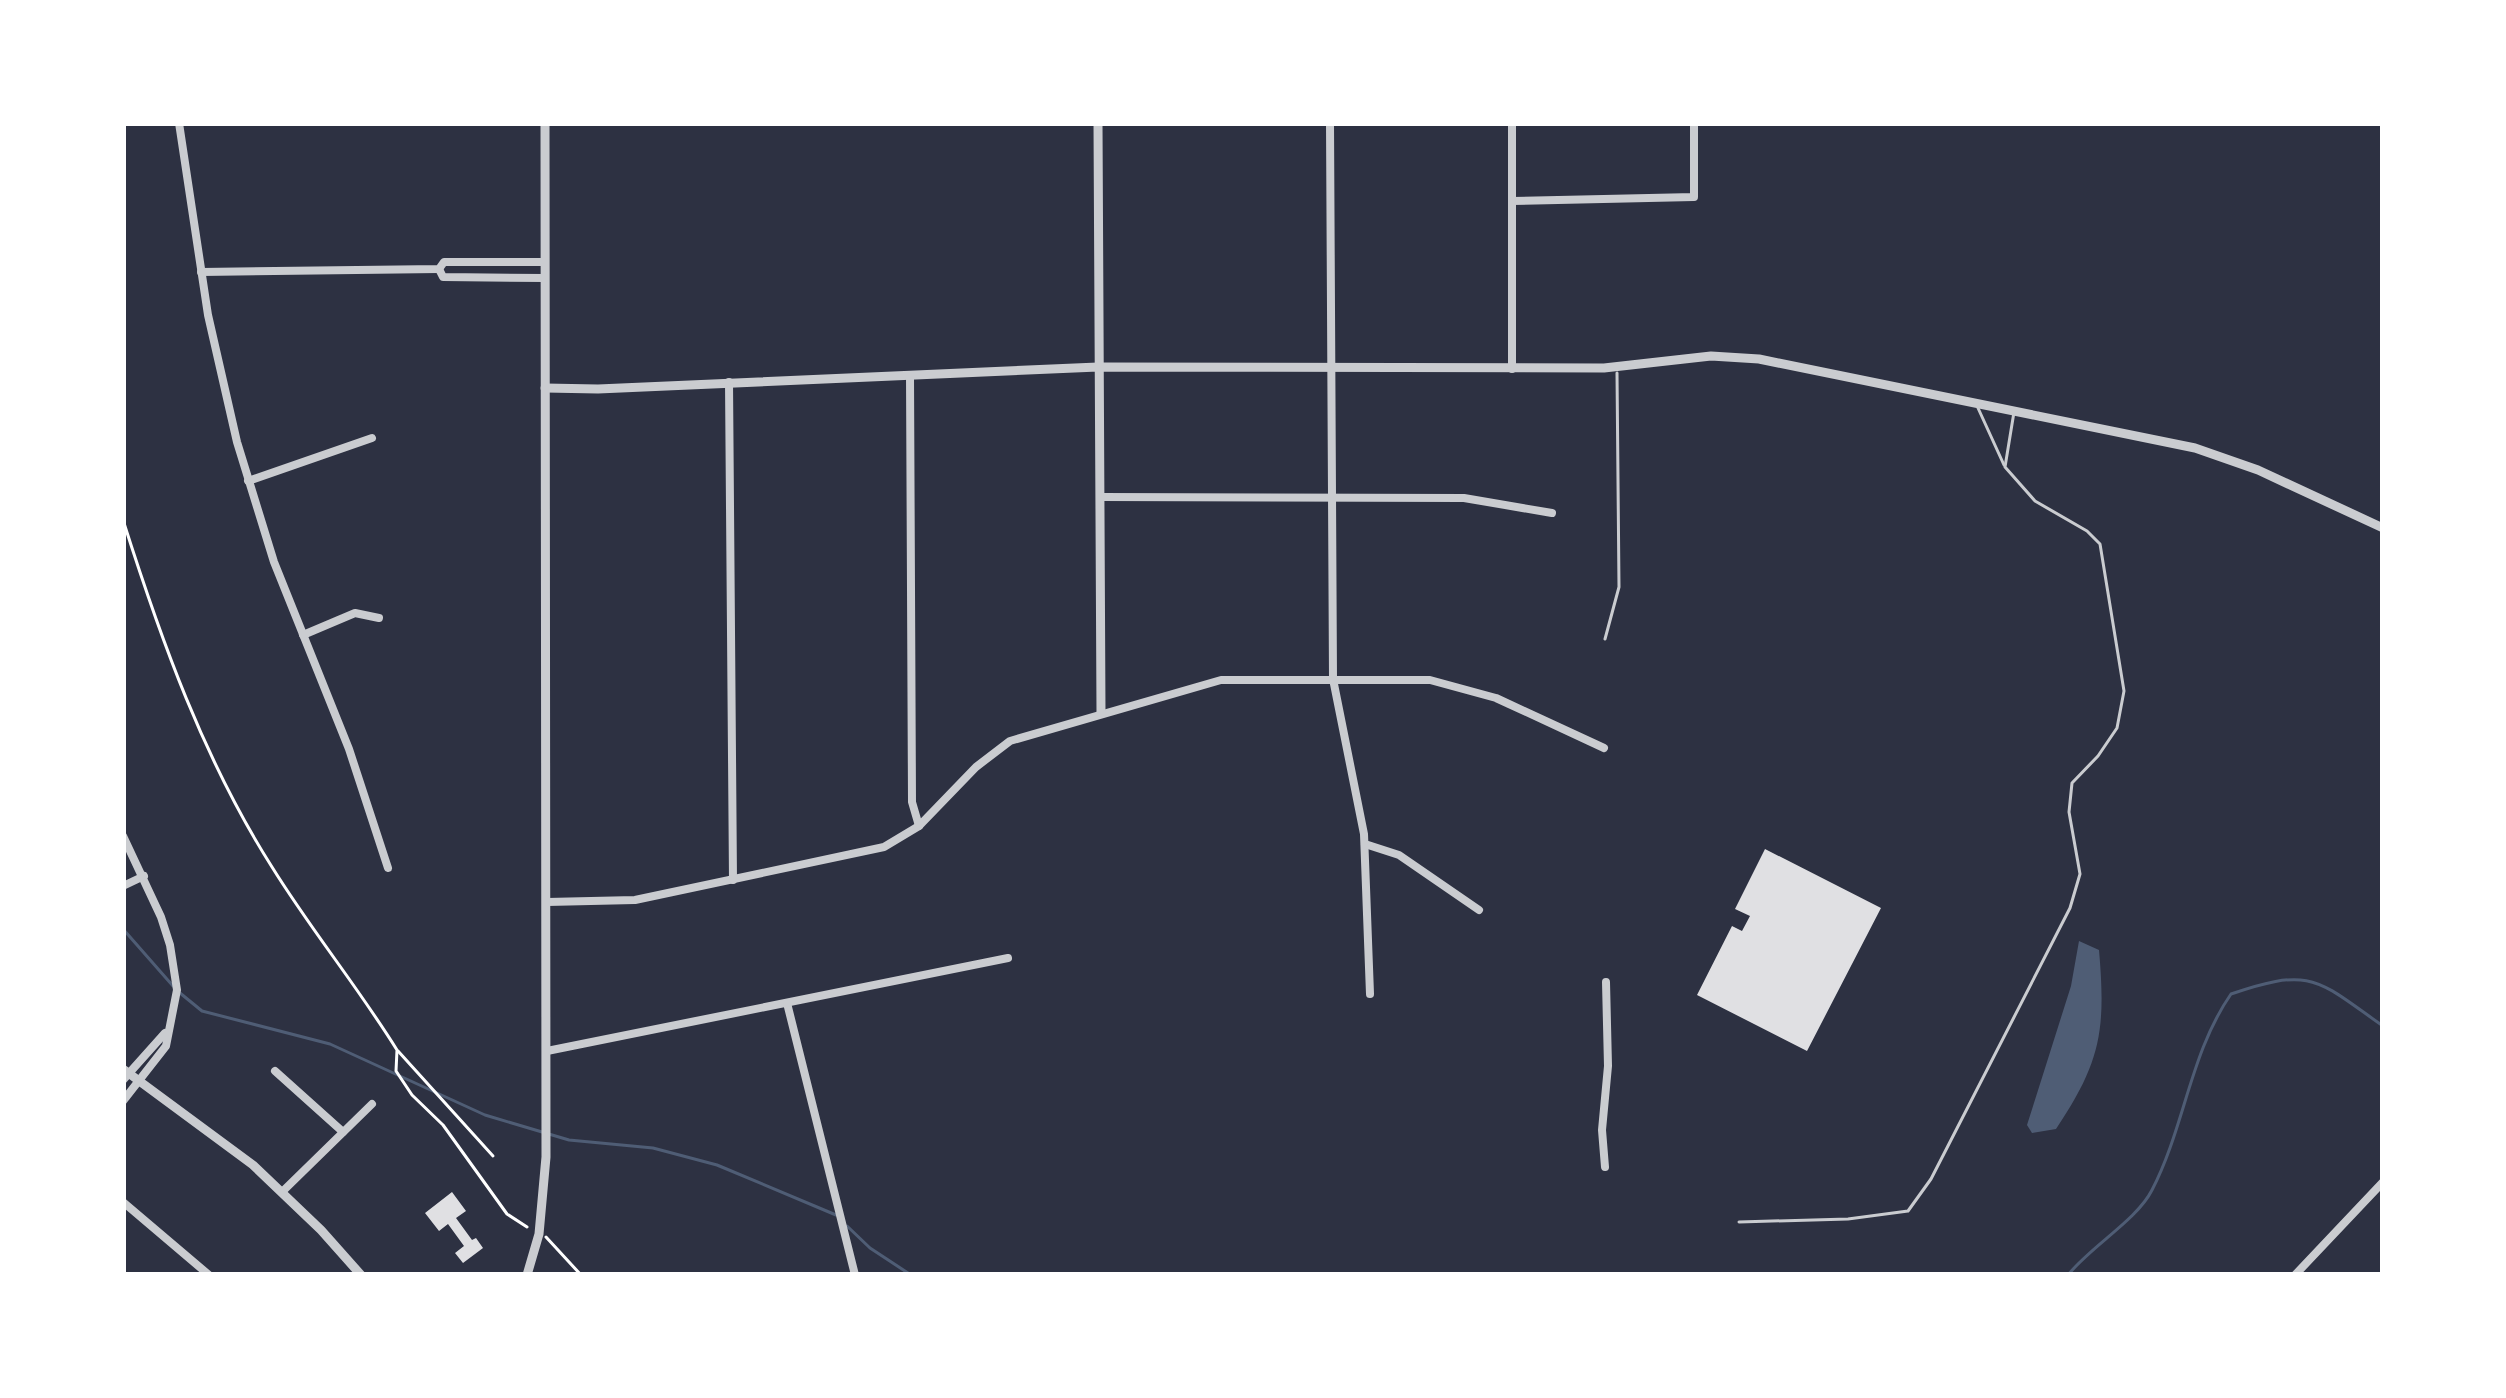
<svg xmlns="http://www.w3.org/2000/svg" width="2506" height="1398" font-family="Barlow,sans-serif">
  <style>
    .water { fill: #4f5d75 }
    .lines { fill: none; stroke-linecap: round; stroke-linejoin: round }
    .stream { stroke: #4f5d75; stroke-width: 3 }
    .building { fill: #e0e0e3 }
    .path { stroke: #fff; stroke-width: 3 }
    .service { stroke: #caccd0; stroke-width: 3 }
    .minor { stroke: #caccd0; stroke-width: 8 }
    .tertiary { stroke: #caccd0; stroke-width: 9 }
  </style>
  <rect width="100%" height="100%" fill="#2d3142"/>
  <path class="water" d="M2079,941L2099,950C2106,1030 2101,1062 2056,1129L2032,1133L2027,1125L2071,986Z"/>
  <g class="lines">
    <g class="stream">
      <polyline points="123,929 173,986"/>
      <polyline points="180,993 202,1011 330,1044 485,1115 569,1140 653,1148 717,1165 836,1215"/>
      <polyline points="847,1226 870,1248 911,1275"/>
      <path d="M2068,1275C2090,1247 2137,1220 2152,1190C2185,1126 2190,1053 2231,994C2313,966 2317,980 2383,1026"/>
    </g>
  </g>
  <g class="building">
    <polygon points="1765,849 1881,908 1807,1051 1697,995 1732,926 1742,931 1750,916 1735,909"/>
    <polygon points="452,1192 466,1211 456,1218 472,1240 476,1238 483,1248 463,1263 455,1253 464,1246 448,1224 439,1231 425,1213"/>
  </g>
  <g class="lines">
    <g class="path">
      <path d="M123,520C161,640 204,760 272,867C311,930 358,987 397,1050L396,1071L412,1095L443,1125L507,1214L527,1227"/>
      <polyline points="398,1051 493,1156"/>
      <polyline points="546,1237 581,1275"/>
    </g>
    <g class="service">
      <polyline points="1978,408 2004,465"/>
      <polyline points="1605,639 1619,587 1617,373"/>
      <polyline points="1739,1222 1848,1219 1908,1211 1931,1179 2070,908 2080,874 2069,812 2072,783 2098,756 2117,728 2124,691 2100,544 2087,531 2035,501 2005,467 2014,412"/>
    </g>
    <g class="minor">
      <polyline points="179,123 208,315 237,442 274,562 349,749 388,868"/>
      <polyline points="1330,123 1333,679 1364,834 1370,994"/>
      <polyline points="1512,123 1512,369"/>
      <polyline points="1512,201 1694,197 1694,123"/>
      <polyline points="439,269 443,277 545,278"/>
      <polyline points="201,272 439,269 444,262 545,262"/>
      <polyline points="910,375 912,802 919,826"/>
      <polyline points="729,382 733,880"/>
      <polyline points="248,481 372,438"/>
      <polyline points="1101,497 1464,498 1552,513"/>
      <polyline points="303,635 355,613 379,618"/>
      <polyline points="123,836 161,917 170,945 177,990 166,1046 123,1101"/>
      <polyline points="1365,844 1399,855 1479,910"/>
      <polyline points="123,886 144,876"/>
      <polyline points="547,902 635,900 884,847 919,826 976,767 1010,741 1221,680 1430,680 1496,698 1604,748"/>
      <polyline points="787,1003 855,1275"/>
      <polyline points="547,1051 1008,958"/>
      <polyline points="275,1071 343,1132"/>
      <polyline points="123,1080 165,1033"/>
      <polyline points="1605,1167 1602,1130 1608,1066 1606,982"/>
      <polyline points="283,1191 372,1104"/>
      <polyline points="123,1202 209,1275"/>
      <polyline points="2295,1275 2383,1182"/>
    </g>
    <g class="tertiary">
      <polyline points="1098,123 1101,712"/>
      <polyline points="545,388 598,389 1098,367 1604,368 1711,356 1759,359 2195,448 2258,470 2383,528"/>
      <polyline points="123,1069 253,1165 321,1230 361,1275"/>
      <polyline points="527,1275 539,1234 546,1157 545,123"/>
    </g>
  </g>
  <rect width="2506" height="1398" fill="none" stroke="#ffffff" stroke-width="252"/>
</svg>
